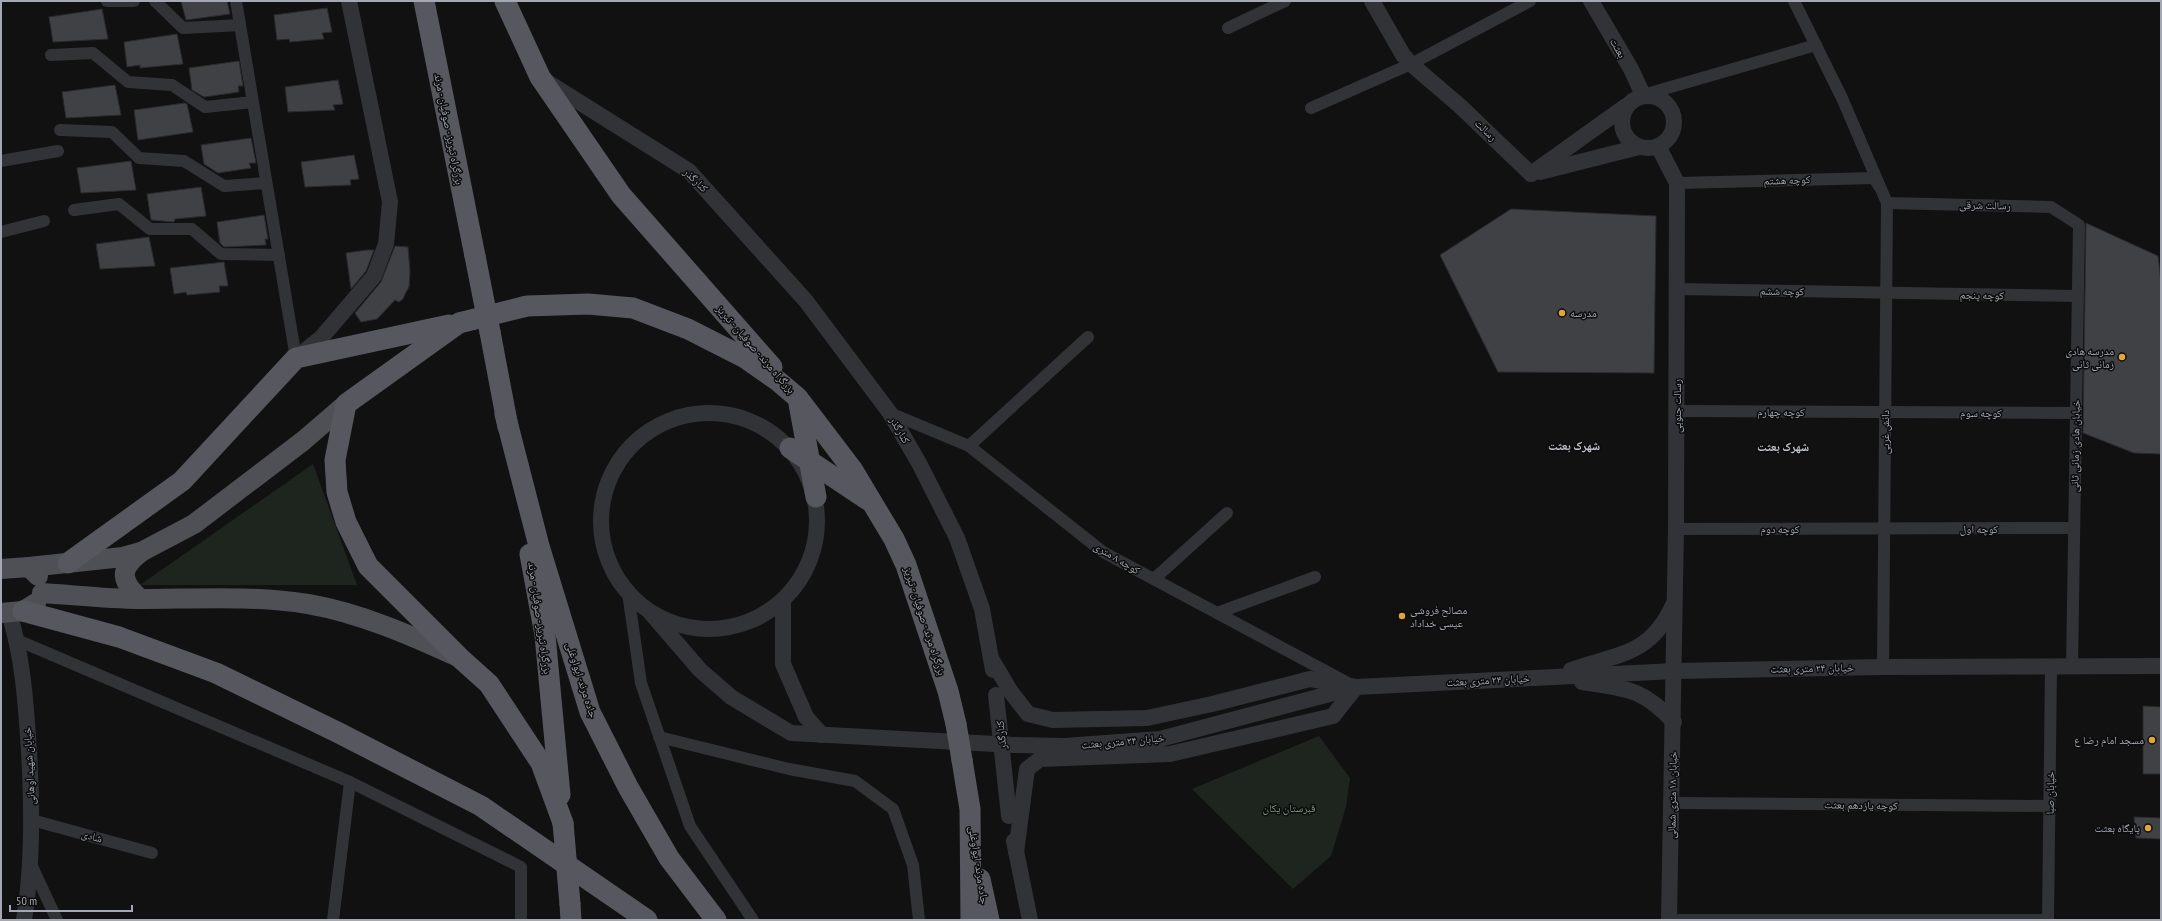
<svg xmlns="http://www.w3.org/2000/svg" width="2162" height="921" font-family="'PT Sans Narrow','Noto Naskh Arabic',sans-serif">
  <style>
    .green { fill: #1e251e }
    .building { fill: #404145; stroke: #2b2b2e }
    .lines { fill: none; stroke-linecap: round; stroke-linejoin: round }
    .minor { stroke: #323337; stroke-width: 12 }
    .tertiary { stroke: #323337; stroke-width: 16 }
    .primary { stroke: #4f5056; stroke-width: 20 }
    .trunk { stroke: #57585f; stroke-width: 21 }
    .tertiary-bridge { stroke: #323337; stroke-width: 16 }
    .trunk-bridge { stroke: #57585f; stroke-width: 21 }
    .poi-dot { fill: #e2a539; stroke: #0c0c0d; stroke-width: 1.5 }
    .labels { text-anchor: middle; stroke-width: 3; stroke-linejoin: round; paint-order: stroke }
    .street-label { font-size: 11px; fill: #a3a8b2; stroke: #0c0c0d }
    .poi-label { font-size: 11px; fill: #a3a8b2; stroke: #0c0c0d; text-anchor: end }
    .park-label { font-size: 11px; fill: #7c9c7d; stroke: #0c0c0d }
    .neighbourhood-label { font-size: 12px; font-weight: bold; fill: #c4c7ce; stroke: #0c0c0d }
  </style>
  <rect width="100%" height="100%" fill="#111112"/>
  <g class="green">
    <polygon points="313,464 357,585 140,585"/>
    <polygon points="1319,736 1350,778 1346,807 1331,856 1293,889 1192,789"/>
  </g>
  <g class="building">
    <polygon points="181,1 227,1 230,14 186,20"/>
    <polygon points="327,8 332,32 322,33 324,39 290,42 289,39 277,40 274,15"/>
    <polygon points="102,9 108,39 53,42 49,17"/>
    <polygon points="177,34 183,64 140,68 140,65 127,67 124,42"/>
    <polygon points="239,61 243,86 238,86 239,92 204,97 192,90 189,68"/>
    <polygon points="338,80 343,104 333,105 335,110 288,112 285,87"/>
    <polygon points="115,85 121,115 66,118 62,92"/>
    <polygon points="185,103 187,104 193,132 138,140 134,110"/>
    <polygon points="251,138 256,163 249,163 251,168 218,173 204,164 201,145"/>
    <polygon points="354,155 359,179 350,180 351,185 305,187 301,162"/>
    <polygon points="131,161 136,190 81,193 77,168"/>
    <polygon points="201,187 206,216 175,219 174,222 151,220 147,194"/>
    <polygon points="1511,209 1656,216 1654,373 1498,372 1440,255"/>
    <polygon points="264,215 268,239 265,239 266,245 224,247 220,243 217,222"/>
    <polygon points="2086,223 2158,256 2161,282 2161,454 2134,453 2083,433"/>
    <polygon points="149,237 155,266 100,269 96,244"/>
    <polygon points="395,246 408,247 410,272 409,287 405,294 403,299 399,302 395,300 377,319 361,322 355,313 381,282"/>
    <polygon points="367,250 374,250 366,271 351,289 346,253"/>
    <polygon points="224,262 228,286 219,286 220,292 187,295 186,292 174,294 170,268"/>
    <polygon points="2143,706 2161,707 2161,774 2143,774"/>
    <polygon points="2134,817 2161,818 2161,839 2136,838"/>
  </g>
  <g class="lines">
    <g class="minor">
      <polyline points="107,1 134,1"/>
      <polyline points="155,1 183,28 240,25"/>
      <polyline points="236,1 296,358"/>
      <polyline points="1794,1 1842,98 1887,203 1883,667"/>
      <polyline points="1228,28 1285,1"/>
      <polyline points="51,55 93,53 128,82 172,85 205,107 253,102"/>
      <polyline points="1643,95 1816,45"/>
      <polyline points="1311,108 1411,64 1530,1"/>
      <polyline points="60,130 112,132 139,158 184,161 224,186 266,183"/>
      <polyline points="1,161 58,151"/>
      <polyline points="1677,183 1874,178 1879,186"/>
      <polyline points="1887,203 2051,207 2079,225 2072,667"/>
      <polyline points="74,210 119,204 150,229 192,229 221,254 279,255"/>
      <polyline points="1,232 44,221"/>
      <polyline points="1678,289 2077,296"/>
      <polyline points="1677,411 2076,413"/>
      <polyline points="890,413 969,446 1103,552 1346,682"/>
      <polyline points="969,446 1088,337"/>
      <polyline points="1676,529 2074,528"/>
      <polyline points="1154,579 1227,513"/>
      <polyline points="628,593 641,683 690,826 753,920"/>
      <polyline points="1217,613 1315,577"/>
      <polyline points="17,640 350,782 521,867 521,920"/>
      <polyline points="659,737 789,769 855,781 893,809 913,865 919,920"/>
      <polyline points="1672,803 2049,806"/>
      <polyline points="32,820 152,853"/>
      <polyline points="30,862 57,920"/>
      <polyline points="333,920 350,782"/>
      <polyline points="1668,920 2048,920"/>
      <polyline points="2048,920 2051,667"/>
    </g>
    <g class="tertiary">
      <polyline points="1372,1 1403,55 1411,64 1460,106 1531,174"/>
      <polyline points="1591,1 1631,69 1643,95"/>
      <polyline points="544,80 689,171 806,301 890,413 919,463 957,538 982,609 993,670"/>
      <circle cx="1648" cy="122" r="26"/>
      <polyline points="1658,146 1677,183 1676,529 1669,920"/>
      <polyline points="1540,172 1639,147"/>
      <polyline points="1531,174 1626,106"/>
      <polyline points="297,357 321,338 374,276 386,244 390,202 349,1"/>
      <circle cx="709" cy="521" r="108"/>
      <polyline points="783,600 783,664 806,717 822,735"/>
      <polyline points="650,612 700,670 731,697 791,733 1014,745 1065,746 1160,739 1356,687 1674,671 1883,667 2161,666"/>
      <path d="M9,613C23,657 26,705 29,751C32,807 33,864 24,920"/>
      <polyline points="992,660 1011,692 1028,714 1053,720 1147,718 1212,704 1310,679 1356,687 1333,716 1170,754 1040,759 1027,769 1016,852"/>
      <path d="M1571,670C1617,654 1651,655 1673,605"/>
      <path d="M1582,682C1626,689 1641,687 1674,722"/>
      <polyline points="1014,841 1030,920"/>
    </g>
    <g class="primary">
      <polyline points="29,567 123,557 141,552 194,524 303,441 346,404"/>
      <polyline points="1,569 29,567 38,576"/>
      <path d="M42,593C74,595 107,599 139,599C195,599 251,595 308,604C360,613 410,635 458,657"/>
      <path d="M140,599C120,580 119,569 141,552"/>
      <polyline points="1,613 23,611 36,603"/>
    </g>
    <g class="trunk">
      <polyline points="424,1 475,256"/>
      <polyline points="505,1 540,77 621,195 772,367"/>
      <polyline points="490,332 508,427"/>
      <polyline points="801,402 852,469 894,539 906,565 948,691 956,724"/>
      <polyline points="505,414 539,546 590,712 628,787 669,858 716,920"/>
      <polyline points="790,448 868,500"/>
      <polyline points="530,554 545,635 560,795"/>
      <polyline points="68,563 182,481 296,358 449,325"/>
      <polyline points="23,611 119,637 216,673 339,733 481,806 647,920"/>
      <polyline points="962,760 970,809 971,920"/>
      <polyline points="563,823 541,763 489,684 460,658 368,566 346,522 337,492 335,460 346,404 459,323 527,306 588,304 633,308 688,329 745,358 778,381 798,398 816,497"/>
      <polyline points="980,879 989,920"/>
      <polyline points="570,904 571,920"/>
    </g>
    <polyline class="tertiary-bridge" points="996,695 1009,816"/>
    <g class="trunk-bridge">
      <polyline points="475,256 490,332"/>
      <polyline points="956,724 962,760"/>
      <polyline points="563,823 570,904"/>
    </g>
  </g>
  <g class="poi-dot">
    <circle cx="1562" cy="313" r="4"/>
    <circle cx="2122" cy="357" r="4"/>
    <circle cx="1402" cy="616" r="4"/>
    <circle cx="2152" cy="740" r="4"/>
    <circle cx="2148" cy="828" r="4"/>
  </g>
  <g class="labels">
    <g class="street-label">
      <text transform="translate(1618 48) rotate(60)" y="4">بعثت</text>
      <text transform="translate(449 129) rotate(79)" y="4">بزرگراه تبریز - صوفیان - مرند</text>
      <text transform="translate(1486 130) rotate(44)" y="4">رسالت</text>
      <text transform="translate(696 180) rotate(44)" y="4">کنارگذر</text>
      <text transform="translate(1787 180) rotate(-2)" y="4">کوچه هشتم</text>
      <text transform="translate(1985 205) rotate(1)" y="4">رسالت شرقی</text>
      <text transform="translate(1782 291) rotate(1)" y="4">کوچه ششم</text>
      <text transform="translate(1982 295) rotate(1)" y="4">کوچه پنجم</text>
      <text transform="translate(756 349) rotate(49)" y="4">بزرگراه مرند - صوفیان - تبریز</text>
      <text transform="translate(1677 406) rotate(-90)" y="4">رسالت جنوبی</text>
      <text x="1781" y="416">کوچه چهارم</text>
      <text x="1981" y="417">کوچه سوم</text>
      <text transform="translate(900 430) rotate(60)" y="4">کنارگذر</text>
      <text transform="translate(1885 432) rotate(-90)" y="4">دانش غربی</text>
      <text transform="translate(2075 446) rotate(-89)" y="4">خیابان هادی زمانی ثانی</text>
      <text x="1780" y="533">کوچه دوم</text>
      <text x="1979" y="533">کوچه اول</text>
      <text transform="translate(1117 558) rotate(31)" y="4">کوچه ۸ متری</text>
      <text transform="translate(540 618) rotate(82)" y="4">بزرگراه تبریز - صوفیان - مرند</text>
      <text transform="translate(925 621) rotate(72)" y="4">بزرگراه مرند - صوفیان - تبریز</text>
      <text transform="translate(1812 668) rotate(-1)" y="4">خیابان ۲۴ متری بعثت</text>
      <text transform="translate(582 680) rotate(72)" y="4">جاده مرند- ایواوغلی</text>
      <text transform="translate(1488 680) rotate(-3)" y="4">خیابان ۲۴ متری بعثت</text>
      <text transform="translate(1001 735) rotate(-96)" y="4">کنارگذر</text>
      <text transform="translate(1123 741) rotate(-5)" y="4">خیابان ۲۴ متری بعثت</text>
      <text transform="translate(29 766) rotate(-93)" y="4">خیابان شهید اوهانی</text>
      <text transform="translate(2050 793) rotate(-89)" y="4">خیابان صبا</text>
      <text transform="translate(1672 795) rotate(-89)" y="4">خیابان ۱۸ متری شمالی</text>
      <text transform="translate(1861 805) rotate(1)" y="4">کوچه یازدهم بعثت</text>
      <text transform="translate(92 836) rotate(15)" y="4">شادی</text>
      <text transform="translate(979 865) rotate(81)" y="4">جاده مرند- ایواوغلی</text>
    </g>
    <g class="poi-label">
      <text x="1570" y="317" text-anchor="start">مدرسه</text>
      <text x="2114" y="355">مدرسه هادی<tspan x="2114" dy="13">زمانی ثانی</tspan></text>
      <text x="1410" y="614" text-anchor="start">مصالح فروشی<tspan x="1410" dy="13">عیسی خداداد</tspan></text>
      <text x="2144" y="744">مسجد امام رضا ع</text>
      <text x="2140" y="832">پایگاه بعثت</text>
    </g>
    <g class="park-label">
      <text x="1289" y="812">قبرستان یکان</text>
    </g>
    <g class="neighbourhood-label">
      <text x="1574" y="450">شهرک بعثت</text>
      <text x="1783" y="451">شهرک بعثت</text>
    </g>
  </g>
  <rect width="2162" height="921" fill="none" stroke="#a3a8b2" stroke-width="4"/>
  <path d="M10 905v6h122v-6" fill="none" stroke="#a3a8b2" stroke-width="2"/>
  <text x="16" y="905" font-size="12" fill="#a3a8b2" stroke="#0c0c0d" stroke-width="3" paint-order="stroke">50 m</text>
</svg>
